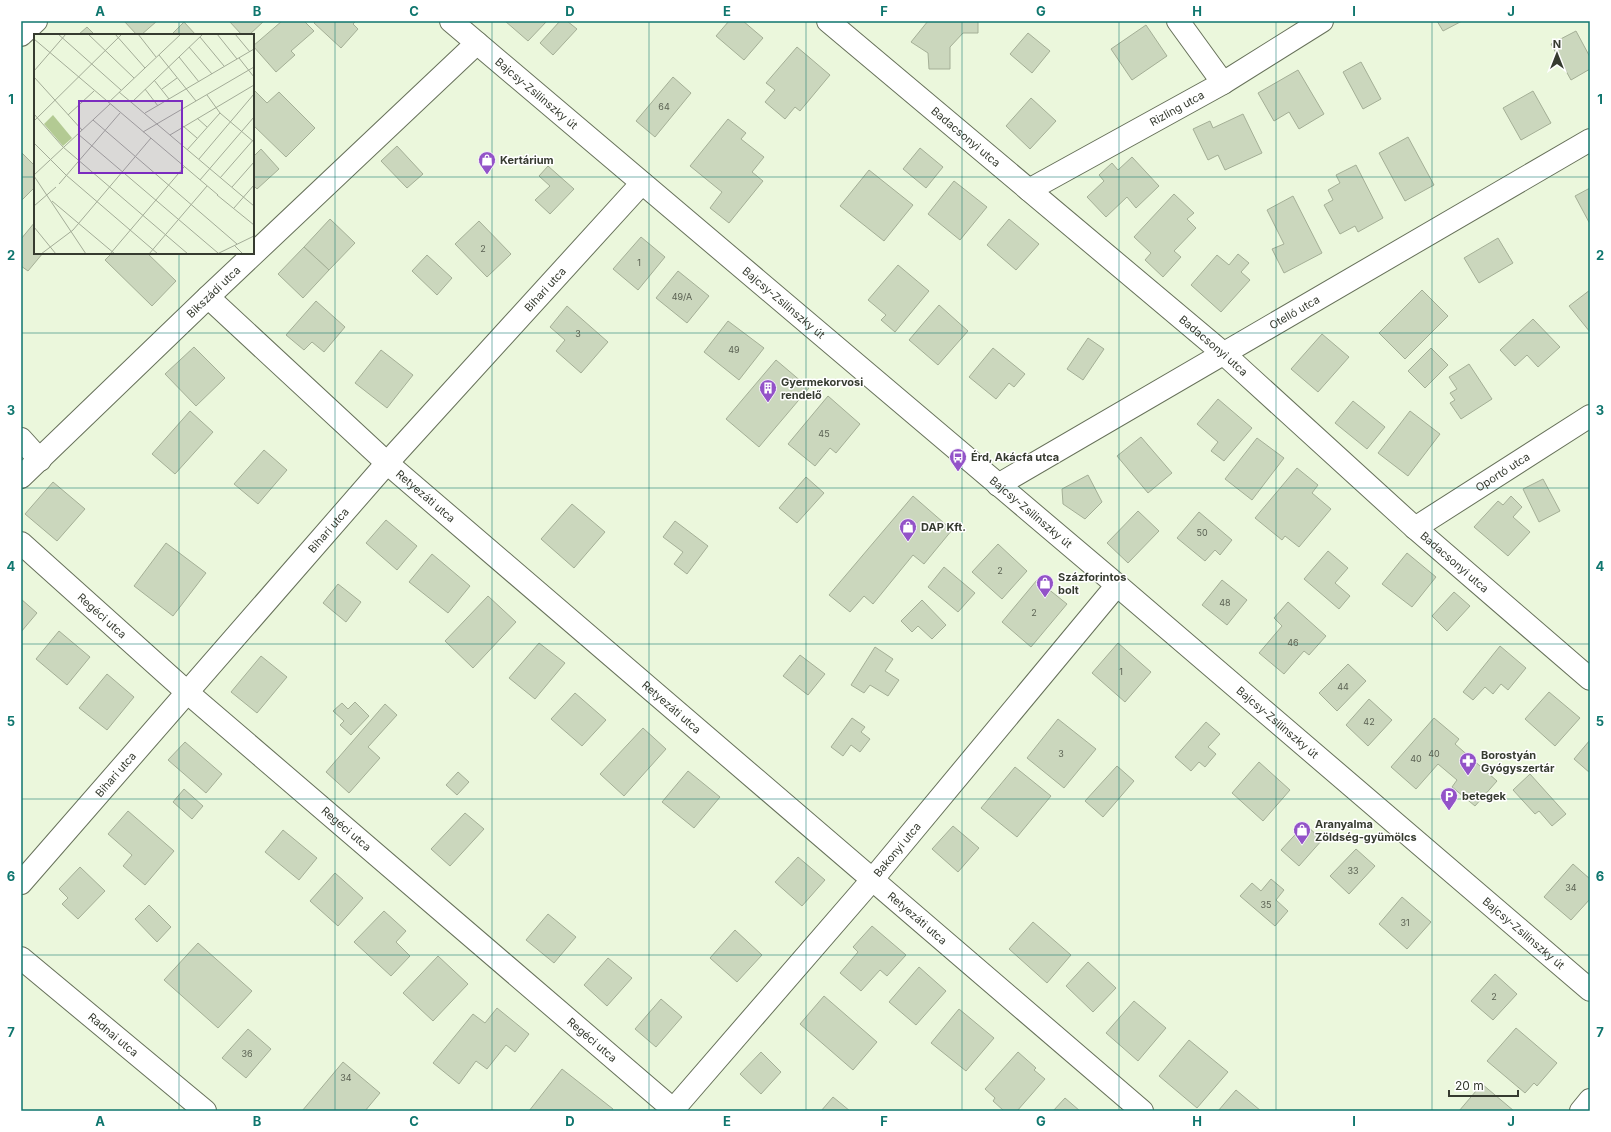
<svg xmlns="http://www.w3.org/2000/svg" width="1611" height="1132" font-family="Inter,sans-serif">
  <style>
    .building { fill: #cbd7bd; stroke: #a4af96 }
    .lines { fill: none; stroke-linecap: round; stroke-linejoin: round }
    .minor-casing { stroke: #67715a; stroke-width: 24 }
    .major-casing { stroke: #67715a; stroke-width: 24 }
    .minor { stroke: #fff; stroke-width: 22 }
    .major { stroke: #fff; stroke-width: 22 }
    .grid { fill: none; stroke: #0f766e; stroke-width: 1; stroke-opacity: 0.55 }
    .labels { text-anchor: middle; stroke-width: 3; stroke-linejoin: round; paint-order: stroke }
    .number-label { font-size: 9px; fill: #5b6253 }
    .street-label { font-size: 11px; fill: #363b30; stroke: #fff }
    .poi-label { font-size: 11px; font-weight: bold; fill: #363b30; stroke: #fff; text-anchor: start }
    .inset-road { fill: none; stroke: #a3ac97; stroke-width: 1 }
    .view { fill: #7b2cbf; fill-opacity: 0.15; stroke: #7b2cbf; stroke-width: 2 }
    .inset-edge { fill: none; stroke: #363b30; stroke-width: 2 }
    .neatline { fill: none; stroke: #0f766e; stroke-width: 1.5 }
    .grid-label { font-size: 13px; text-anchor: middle; font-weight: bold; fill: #0f766e }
  </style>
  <rect width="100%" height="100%" fill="#ebf7dc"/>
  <g class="building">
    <polygon points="124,21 157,21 141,35 137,35"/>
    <polygon points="229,21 264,21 249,35 242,35"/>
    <polygon points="282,21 304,21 314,31 291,51 295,55 276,72 253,46"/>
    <polygon points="315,21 356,21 353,24 358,29 341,48 314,23"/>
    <polygon points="505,21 547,21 528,41"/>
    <polygon points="560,21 567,21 577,29 553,55 540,43"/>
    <polygon points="729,21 743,21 763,38 744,60 716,36"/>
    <polygon points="928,21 978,21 978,33 963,33 950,47 950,69 929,69 928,53 911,42"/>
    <polygon points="1437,21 1462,21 1443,31"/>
    <polygon points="184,22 196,35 171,35"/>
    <polygon points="1146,25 1167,56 1132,80 1111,49"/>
    <polygon points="87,27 95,35 78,35"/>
    <polygon points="1576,31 1590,57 1590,69 1571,80 1551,44"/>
    <polygon points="1028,33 1050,51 1032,73 1010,54"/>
    <polygon points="797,47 830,75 800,111 795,107 785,119 765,102 775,90 766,83"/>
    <polygon points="1361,62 1381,99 1363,109 1343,72"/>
    <polygon points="1298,70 1324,114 1299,129 1289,112 1274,121 1258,93"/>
    <polygon points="673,77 691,93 655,137 636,121"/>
    <polygon points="253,89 267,103 279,92 315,128 286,157 253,125"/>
    <polygon points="1533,91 1551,123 1521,140 1503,108"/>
    <polygon points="1031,98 1056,121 1030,149 1006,126"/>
    <polygon points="1243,114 1262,153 1225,170 1218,155 1208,160 1193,129 1210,121 1213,128"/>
    <polygon points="728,119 746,133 741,139 764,157 752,172 763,181 729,223 710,208 722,192 690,166"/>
    <polygon points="1408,137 1434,185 1405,201 1379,153"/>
    <polygon points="397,146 423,174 407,188 381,161"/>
    <polygon points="920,148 943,167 926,188 903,169"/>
    <polygon points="261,149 279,169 257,189 253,185 253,157"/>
    <polygon points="21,152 35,166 35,187 21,201"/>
    <polygon points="1132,157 1159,186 1136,208 1127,197 1106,217 1087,197 1104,181 1099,175 1112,163 1118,170"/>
    <polygon points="1356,165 1383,218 1358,232 1355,226 1340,234 1324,205 1333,200 1328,190 1340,183 1336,175"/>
    <polygon points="548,166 574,189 550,214 535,200 550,186 539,176"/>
    <polygon points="869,170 913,205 884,241 840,206"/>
    <polygon points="954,181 987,207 960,240 928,214"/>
    <polygon points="1590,188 1590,224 1575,196"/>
    <polygon points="1174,194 1194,213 1187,219 1196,228 1174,251 1181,257 1163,277 1145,260 1151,253 1134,237"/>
    <polygon points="1293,196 1322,253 1284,273 1272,249 1284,244 1267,210"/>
    <polygon points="330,219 355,243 329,270 304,247"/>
    <polygon points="1009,219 1039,244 1016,270 987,245"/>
    <polygon points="479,221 511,254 487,277 455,244"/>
    <polygon points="35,222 35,253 43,253 28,271 21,266 21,239"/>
    <polygon points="641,237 665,257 638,290 613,269"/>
    <polygon points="1498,238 1513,263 1479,283 1464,258"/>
    <polygon points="304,247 329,270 303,298 278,274"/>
    <polygon points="112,253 147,253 176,281 152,306 105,260"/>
    <polygon points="1238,254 1249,263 1241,272 1250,280 1221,312 1191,285 1217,255 1229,265"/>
    <polygon points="427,255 452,278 437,295 412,271"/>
    <polygon points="898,265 929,291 895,332 881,320 886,315 868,300"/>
    <polygon points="678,271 709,296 687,323 656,298"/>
    <polygon points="1422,290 1448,316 1405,359 1379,333"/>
    <polygon points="1590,290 1590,332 1569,306"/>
    <polygon points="316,301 345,327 324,352 312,342 304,350 286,335"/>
    <polygon points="939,305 968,331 938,365 909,340"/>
    <polygon points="567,306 608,342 581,373 556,351 565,340 550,327"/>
    <polygon points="1533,319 1560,347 1538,367 1527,355 1515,366 1500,350"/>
    <polygon points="728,321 764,348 739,380 704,352"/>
    <polygon points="1322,334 1349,357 1318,392 1291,369"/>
    <polygon points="1088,338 1104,349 1083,380 1067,369"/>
    <polygon points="194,347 225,378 196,406 165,374"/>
    <polygon points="993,348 1025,374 1014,387 1009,383 996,399 969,377"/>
    <polygon points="1431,348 1448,365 1425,388 1408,371"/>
    <polygon points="381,350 413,375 387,408 355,383"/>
    <polygon points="776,360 809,388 759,447 726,419"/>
    <polygon points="1469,364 1492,399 1461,419 1450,403 1455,400 1450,393 1457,389 1449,377"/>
    <polygon points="828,396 860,424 836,453 830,448 815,466 788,444"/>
    <polygon points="1218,399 1252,428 1224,461 1211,451 1218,442 1197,424"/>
    <polygon points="1353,401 1385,427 1367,449 1335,423"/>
    <polygon points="190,411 213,432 175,474 152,454"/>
    <polygon points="1410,411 1440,434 1408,476 1378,453"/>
    <polygon points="1141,437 1172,473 1148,493 1117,456"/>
    <polygon points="1257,438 1284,458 1252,500 1225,479"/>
    <polygon points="264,450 287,470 258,504 234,484"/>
    <polygon points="1297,468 1318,485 1312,493 1331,509 1299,547 1285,536 1282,540 1255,518"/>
    <polygon points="1088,475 1102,502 1085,519 1063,504 1062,489"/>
    <polygon points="806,477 824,493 797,523 779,508"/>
    <polygon points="1543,479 1560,511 1539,522 1523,489"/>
    <polygon points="53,482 85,509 57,541 25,514"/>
    <polygon points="913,496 952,530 924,564 913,555 873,604 864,596 850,612 829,595"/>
    <polygon points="1511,496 1522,507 1513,517 1530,532 1508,556 1474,527 1498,501 1503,505"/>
    <polygon points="572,504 605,532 574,568 541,539"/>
    <polygon points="1138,511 1159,531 1128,563 1107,543"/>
    <polygon points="1199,512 1232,540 1220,555 1215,550 1205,561 1177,538"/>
    <polygon points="386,520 417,546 397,570 366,543"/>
    <polygon points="675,521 708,546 687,574 674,564 683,552 663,537"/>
    <polygon points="166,543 206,573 173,616 134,586"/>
    <polygon points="998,544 1027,571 1002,599 972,572"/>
    <polygon points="1328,551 1348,568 1335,583 1350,596 1339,609 1304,579"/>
    <polygon points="1407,553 1436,577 1412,607 1382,584"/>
    <polygon points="432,554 470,586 448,613 409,582"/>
    <polygon points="944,567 975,593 958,612 928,587"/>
    <polygon points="1037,580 1067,604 1031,647 1002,622"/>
    <polygon points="1222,580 1247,600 1227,625 1202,605"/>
    <polygon points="338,584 361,602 346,622 323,603"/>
    <polygon points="1454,592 1470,606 1447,631 1432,616"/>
    <polygon points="488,596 516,622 473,668 445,641"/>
    <polygon points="21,599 37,613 21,632"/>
    <polygon points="922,600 946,625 932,639 918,626 912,632 901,621"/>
    <polygon points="1288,602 1326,636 1309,655 1304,651 1284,674 1259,653 1282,626 1274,618"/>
    <polygon points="59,631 90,657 67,685 36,659"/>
    <polygon points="539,643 565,663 535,699 509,678"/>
    <polygon points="1118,643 1151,672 1125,702 1092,673"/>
    <polygon points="1500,646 1526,668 1508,690 1501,684 1493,694 1485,687 1473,700 1463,692"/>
    <polygon points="875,647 893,659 885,671 899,680 888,696 870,685 864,693 851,685"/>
    <polygon points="800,655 825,674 808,695 783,676"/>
    <polygon points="261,656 287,677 257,713 231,692"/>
    <polygon points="1348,664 1366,681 1337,711 1319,693"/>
    <polygon points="107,674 134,697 107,730 79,708"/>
    <polygon points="1549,692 1580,718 1555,746 1525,719"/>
    <polygon points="575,693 606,720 582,746 551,719"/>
    <polygon points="1369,699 1392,720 1368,746 1346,725"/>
    <polygon points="355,702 369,716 351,735 340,725 344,721 333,711 342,703 348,709"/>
    <polygon points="385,704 397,715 368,747 380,758 349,793 326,772"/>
    <polygon points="852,718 865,727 861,732 870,739 860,752 851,745 843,756 831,747"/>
    <polygon points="1434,718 1459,739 1455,744 1497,781 1475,806 1452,787 1457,780 1438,764 1416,789 1391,767"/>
    <polygon points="1058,719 1096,749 1064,788 1027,758"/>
    <polygon points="1206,722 1220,734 1208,747 1216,754 1205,767 1199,762 1191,771 1175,757"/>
    <polygon points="643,728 666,749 624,796 600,774"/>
    <polygon points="1590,740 1590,773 1574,759"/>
    <polygon points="185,742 222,774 206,793 168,760"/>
    <polygon points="1259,762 1290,790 1263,821 1232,793"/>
    <polygon points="1117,766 1134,781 1103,817 1085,801"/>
    <polygon points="1015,767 1051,796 1017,837 981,808"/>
    <polygon points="688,771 720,797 694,828 662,802"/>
    <polygon points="458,772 469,782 457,795 446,785"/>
    <polygon points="1530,774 1566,814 1552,826 1539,811 1535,814 1513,790"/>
    <polygon points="184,789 203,806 192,819 173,802"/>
    <polygon points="128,811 174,851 145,885 123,866 132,855 108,834"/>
    <polygon points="465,813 484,829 450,866 431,849"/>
    <polygon points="1305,824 1322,840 1299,866 1281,850"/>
    <polygon points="953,826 979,848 958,872 932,849"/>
    <polygon points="283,830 317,858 299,880 265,852"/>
    <polygon points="1356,849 1375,866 1349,894 1330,876"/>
    <polygon points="798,857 825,880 802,906 775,882"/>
    <polygon points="1573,864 1590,879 1590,899 1571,920 1544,897"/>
    <polygon points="80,867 105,891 78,919 62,904 68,898 59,889"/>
    <polygon points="335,873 363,898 338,926 310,901"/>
    <polygon points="1271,879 1284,890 1276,900 1288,911 1275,926 1240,896 1252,883 1261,891"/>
    <polygon points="1402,897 1431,922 1407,949 1379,924"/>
    <polygon points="149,905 171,927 157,942 135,919"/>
    <polygon points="384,911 406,931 396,942 410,956 391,976 354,942"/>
    <polygon points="548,914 576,937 554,963 526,940"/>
    <polygon points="1033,922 1071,955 1047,983 1009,949"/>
    <polygon points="872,926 906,955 887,976 880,970 861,991 840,973 858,952 853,947"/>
    <polygon points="735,930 762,955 737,982 710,958"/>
    <polygon points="198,943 252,991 218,1028 164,980"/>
    <polygon points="438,956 468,984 433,1021 403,993"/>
    <polygon points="608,958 632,978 607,1006 584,985"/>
    <polygon points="1088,962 1116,988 1093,1012 1066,986"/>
    <polygon points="919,967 946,991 916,1025 889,1002"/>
    <polygon points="1495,974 1517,994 1493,1020 1471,1001"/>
    <polygon points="824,996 877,1042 853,1070 800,1024"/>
    <polygon points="661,999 682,1017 656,1047 635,1029"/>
    <polygon points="1134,1001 1166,1028 1138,1061 1106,1033"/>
    <polygon points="497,1008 529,1034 515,1052 506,1045 487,1069 476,1061 459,1084 433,1063 473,1014 485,1023"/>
    <polygon points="959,1009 994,1038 966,1071 931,1043"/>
    <polygon points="1516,1028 1557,1063 1537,1086 1534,1083 1525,1093 1487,1061"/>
    <polygon points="248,1029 271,1049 246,1078 222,1058"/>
    <polygon points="1189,1040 1228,1072 1197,1108 1159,1076"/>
    <polygon points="761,1052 781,1072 761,1094 740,1074"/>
    <polygon points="1018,1052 1036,1068 1034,1070 1045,1079 1017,1111 1004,1111 993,1101 995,1098 985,1089"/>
    <polygon points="343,1062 380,1093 365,1111 302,1111"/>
    <polygon points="562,1069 613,1109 612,1111 529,1111"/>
    <polygon points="1482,1084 1514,1111 1459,1111"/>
    <polygon points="1236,1090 1261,1111 1218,1111"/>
    <polygon points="833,1097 850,1111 821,1111"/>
    <polygon points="1065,1098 1080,1111 1053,1111"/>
  </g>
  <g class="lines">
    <g class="minor-casing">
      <g id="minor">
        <path id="s1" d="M828,21L1223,353L1415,528L1590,679"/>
        <polyline points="1178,21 1223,83"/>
        <polyline points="21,35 36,21"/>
        <path id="s2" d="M1029,190L1223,83L1322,21"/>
        <path id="s3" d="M208,297L387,463L1142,1111"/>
        <polyline points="21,439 40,460"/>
        <path id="s4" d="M21,477L208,297L477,43"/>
        <path id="s5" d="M998,485L1590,140"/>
        <path id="s6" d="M1415,528L1590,416"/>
        <path id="s7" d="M21,543L188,693L675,1111"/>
        <path id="s8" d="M21,883L387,463L642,183"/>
        <path id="s9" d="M21,958L205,1111"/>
        <path id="s10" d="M672,1111L872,880L1117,585"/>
        <polyline points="1581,1111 1590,1100"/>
      </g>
    </g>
    <g class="major-casing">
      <g id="major">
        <path id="s11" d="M451,21L1117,585L1590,990"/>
      </g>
    </g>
    <use href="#minor" class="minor"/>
    <use href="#major" class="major"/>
  </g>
  <path class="grid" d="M179,21V35M335,21V1111M492,21V1111M649,21V1111M806,21V1111M962,21V1111M1119,21V1111M1276,21V1111M1432,21V1111M21,177H35M253,177H1590M179,253V1111M21,333H1590M21,488H1590M21,644H1590M21,799H1590M21,955H1590"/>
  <defs>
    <g id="shop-pin" transform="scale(0.9)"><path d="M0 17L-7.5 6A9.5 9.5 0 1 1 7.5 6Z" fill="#9353c8" stroke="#fff"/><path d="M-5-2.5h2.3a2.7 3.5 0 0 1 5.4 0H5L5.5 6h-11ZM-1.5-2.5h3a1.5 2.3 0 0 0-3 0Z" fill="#fff"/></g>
    <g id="building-pin" transform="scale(0.9)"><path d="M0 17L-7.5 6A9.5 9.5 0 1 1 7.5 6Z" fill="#9353c8" stroke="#fff"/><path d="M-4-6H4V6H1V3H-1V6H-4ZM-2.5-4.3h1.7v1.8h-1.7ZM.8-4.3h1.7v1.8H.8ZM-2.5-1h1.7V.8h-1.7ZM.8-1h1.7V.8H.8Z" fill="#fff"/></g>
    <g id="bus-pin" transform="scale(0.9)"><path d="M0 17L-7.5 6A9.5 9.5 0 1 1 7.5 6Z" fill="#9353c8" stroke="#fff"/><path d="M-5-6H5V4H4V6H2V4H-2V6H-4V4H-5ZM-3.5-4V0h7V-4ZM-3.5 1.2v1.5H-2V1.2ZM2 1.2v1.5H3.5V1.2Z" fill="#fff"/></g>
    <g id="pharmacy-pin" transform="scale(0.9)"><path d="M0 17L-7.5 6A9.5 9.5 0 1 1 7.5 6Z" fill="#9353c8" stroke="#fff"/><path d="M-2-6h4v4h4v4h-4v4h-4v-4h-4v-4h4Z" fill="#fff"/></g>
    <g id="parking-pin" transform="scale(0.9)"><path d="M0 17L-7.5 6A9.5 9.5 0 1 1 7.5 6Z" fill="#9353c8" stroke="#fff"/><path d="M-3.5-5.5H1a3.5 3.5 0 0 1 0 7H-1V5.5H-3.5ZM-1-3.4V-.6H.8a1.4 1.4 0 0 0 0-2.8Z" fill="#fff"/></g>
  </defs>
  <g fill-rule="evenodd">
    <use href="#shop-pin" x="487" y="160"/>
    <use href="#building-pin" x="768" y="388"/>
    <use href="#bus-pin" x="958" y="457"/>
    <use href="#shop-pin" x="908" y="527"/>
    <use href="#shop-pin" x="1045" y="583"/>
    <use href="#pharmacy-pin" x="1468" y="761"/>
    <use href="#parking-pin" x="1449" y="796"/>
    <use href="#shop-pin" x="1302" y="830"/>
  </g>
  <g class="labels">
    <g class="number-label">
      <text x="664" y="110">64</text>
      <text x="483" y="252">2</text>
      <text x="639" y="266">1</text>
      <text x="682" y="300">49/A</text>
      <text x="578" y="337">3</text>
      <text x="734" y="353">49</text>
      <text x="824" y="437">45</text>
      <text x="1202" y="536">50</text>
      <text x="1000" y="574">2</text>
      <text x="1225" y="606">48</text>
      <text x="1034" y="616">2</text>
      <text x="1293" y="646">46</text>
      <text x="1121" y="675">1</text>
      <text x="1343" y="690">44</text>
      <text x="1369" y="725">42</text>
      <text x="1061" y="757">3</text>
      <text x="1434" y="757">40</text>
      <text x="1416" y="762">40</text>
      <text x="1353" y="874">33</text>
      <text x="1571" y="891">34</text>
      <text x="1266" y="908">35</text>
      <text x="1405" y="926">31</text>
      <text x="1494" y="1000">2</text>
      <text x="247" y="1057">36</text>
      <text x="346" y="1081">34</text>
    </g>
    <g class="street-label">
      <text dy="4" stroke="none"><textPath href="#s11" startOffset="112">Bajcsy-Zsilinszky út</textPath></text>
      <text dy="4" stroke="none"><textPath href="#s2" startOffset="169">Rizling utca</textPath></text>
      <text dy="4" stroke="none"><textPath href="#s1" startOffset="180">Badacsonyi utca</textPath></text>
      <text dy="4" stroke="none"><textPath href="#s8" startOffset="792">Bihari utca</textPath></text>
      <text dy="4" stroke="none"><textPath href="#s4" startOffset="267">Bikszádi utca</textPath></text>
      <text dy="4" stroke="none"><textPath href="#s11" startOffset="436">Bajcsy-Zsilinszky út</textPath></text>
      <text dy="4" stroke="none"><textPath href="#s5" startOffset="343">Otelló utca</textPath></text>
      <text dy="4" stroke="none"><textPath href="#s1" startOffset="504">Badacsonyi utca</textPath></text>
      <text dy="4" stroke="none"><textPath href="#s6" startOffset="104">Oportó utca</textPath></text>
      <text dy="4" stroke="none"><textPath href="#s3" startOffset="295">Retyezáti utca</textPath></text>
      <text dy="4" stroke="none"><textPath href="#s11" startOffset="760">Bajcsy-Zsilinszky út</textPath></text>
      <text dy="4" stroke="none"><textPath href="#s8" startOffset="468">Bihari utca</textPath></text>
      <text dy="4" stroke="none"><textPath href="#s1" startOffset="828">Badacsonyi utca</textPath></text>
      <text dy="4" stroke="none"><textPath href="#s7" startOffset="109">Regéci utca</textPath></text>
      <text dy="4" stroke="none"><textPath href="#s3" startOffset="619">Retyezáti utca</textPath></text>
      <text dy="4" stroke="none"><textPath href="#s11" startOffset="1084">Bajcsy-Zsilinszky út</textPath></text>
      <text dy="4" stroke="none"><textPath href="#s8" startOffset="144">Bihari utca</textPath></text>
      <text dy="4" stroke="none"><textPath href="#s7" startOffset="433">Regéci utca</textPath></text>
      <text dy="4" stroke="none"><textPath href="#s10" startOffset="345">Bakonyi utca</textPath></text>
      <text dy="4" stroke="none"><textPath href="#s3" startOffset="943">Retyezáti utca</textPath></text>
      <text dy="4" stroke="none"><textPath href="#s11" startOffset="1408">Bajcsy-Zsilinszky út</textPath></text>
      <text dy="4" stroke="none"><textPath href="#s9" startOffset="120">Radnai utca</textPath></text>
      <text dy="4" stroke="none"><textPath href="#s7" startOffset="757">Regéci utca</textPath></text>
    </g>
    <g class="poi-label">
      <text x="500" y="164">Kertárium</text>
      <text x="781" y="386">Gyermekorvosi<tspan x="781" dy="13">rendelő</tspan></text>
      <text x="971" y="461">Érd, Akácfa utca</text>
      <text x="921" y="531">DAP Kft.</text>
      <text x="1058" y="581">Százforintos<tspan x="1058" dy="13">bolt</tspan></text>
      <text x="1481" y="759">Borostyán<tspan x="1481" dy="13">Gyógyszertár</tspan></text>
      <text x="1462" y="800">betegek</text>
      <text x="1315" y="828">Aranyalma<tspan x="1315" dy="13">Zöldség-gyümölcs</tspan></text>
    </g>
  </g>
  <g transform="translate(34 34)">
    <rect width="220" height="220" fill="#ebf7dc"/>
    <path d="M19,81L38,104L29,112L10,90Z" fill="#b3ca93"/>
    <path class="inset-road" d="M24,0L87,56M54,0L100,44M81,0L111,34M104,0L122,23M183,0L203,25M201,0L216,18M166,3L190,32M0,5L184,161M155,13L178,40M125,21L162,67M145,23L165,48M205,24L220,43M0,37L32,0M0,43L48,96M120,46L135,65M111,55L124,72M128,55L143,44M85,58L220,172M173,61L186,79L220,108M75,68L147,0M98,68L169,0M111,79L220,15M0,80L29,113L154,220M34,81L60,57M163,84L173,93M59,86L203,210M0,87L88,0M149,92L163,104M109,98L220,33M44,100L184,219M136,101L220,51M0,109L32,141L124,220M153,116L186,79M165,125L220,60M0,141L76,70M0,142L52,220M186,144L220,105M166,146L220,83M25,150L86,79M198,153L220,128M183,161L220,191M18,167L81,220M0,172L22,153M200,174L220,151M0,193L22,220M200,211L209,220M7,220L39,196L117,104M76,220L150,133M115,220L173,152M183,220L220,202"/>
    <path class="view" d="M45,67H148V139H45Z"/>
    <rect width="220" height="220" class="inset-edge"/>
  </g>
  <rect width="1611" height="1132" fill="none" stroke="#ffffff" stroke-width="44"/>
  <g transform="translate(1557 54)" stroke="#ffffff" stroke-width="3" paint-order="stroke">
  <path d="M0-3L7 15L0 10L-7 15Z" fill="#363b30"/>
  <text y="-6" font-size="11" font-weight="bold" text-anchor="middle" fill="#363b30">N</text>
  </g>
  <path d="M1449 1090v6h69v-6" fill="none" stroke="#363b30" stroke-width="2"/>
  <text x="1455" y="1090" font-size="12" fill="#363b30" stroke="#ffffff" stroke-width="3" paint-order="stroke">20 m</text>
  <rect x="22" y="22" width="1567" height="1088" class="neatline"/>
  <g class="grid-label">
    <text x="100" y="16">A</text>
    <text x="257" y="16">B</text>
    <text x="414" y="16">C</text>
    <text x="570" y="16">D</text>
    <text x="727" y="16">E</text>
    <text x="884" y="16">F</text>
    <text x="1041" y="16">G</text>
    <text x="1197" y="16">H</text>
    <text x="1354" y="16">I</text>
    <text x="1511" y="16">J</text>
    <text x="11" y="104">1</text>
    <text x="1600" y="104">1</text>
    <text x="11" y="260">2</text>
    <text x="1600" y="260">2</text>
    <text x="11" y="415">3</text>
    <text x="1600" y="415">3</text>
    <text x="11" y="571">4</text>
    <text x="1600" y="571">4</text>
    <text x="11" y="726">5</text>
    <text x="1600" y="726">5</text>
    <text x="11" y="881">6</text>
    <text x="1600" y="881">6</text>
    <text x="11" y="1037">7</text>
    <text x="1600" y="1037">7</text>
    <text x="100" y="1126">A</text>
    <text x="257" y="1126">B</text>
    <text x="414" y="1126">C</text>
    <text x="570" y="1126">D</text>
    <text x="727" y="1126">E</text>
    <text x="884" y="1126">F</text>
    <text x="1041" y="1126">G</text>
    <text x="1197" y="1126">H</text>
    <text x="1354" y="1126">I</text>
    <text x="1511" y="1126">J</text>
  </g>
</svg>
